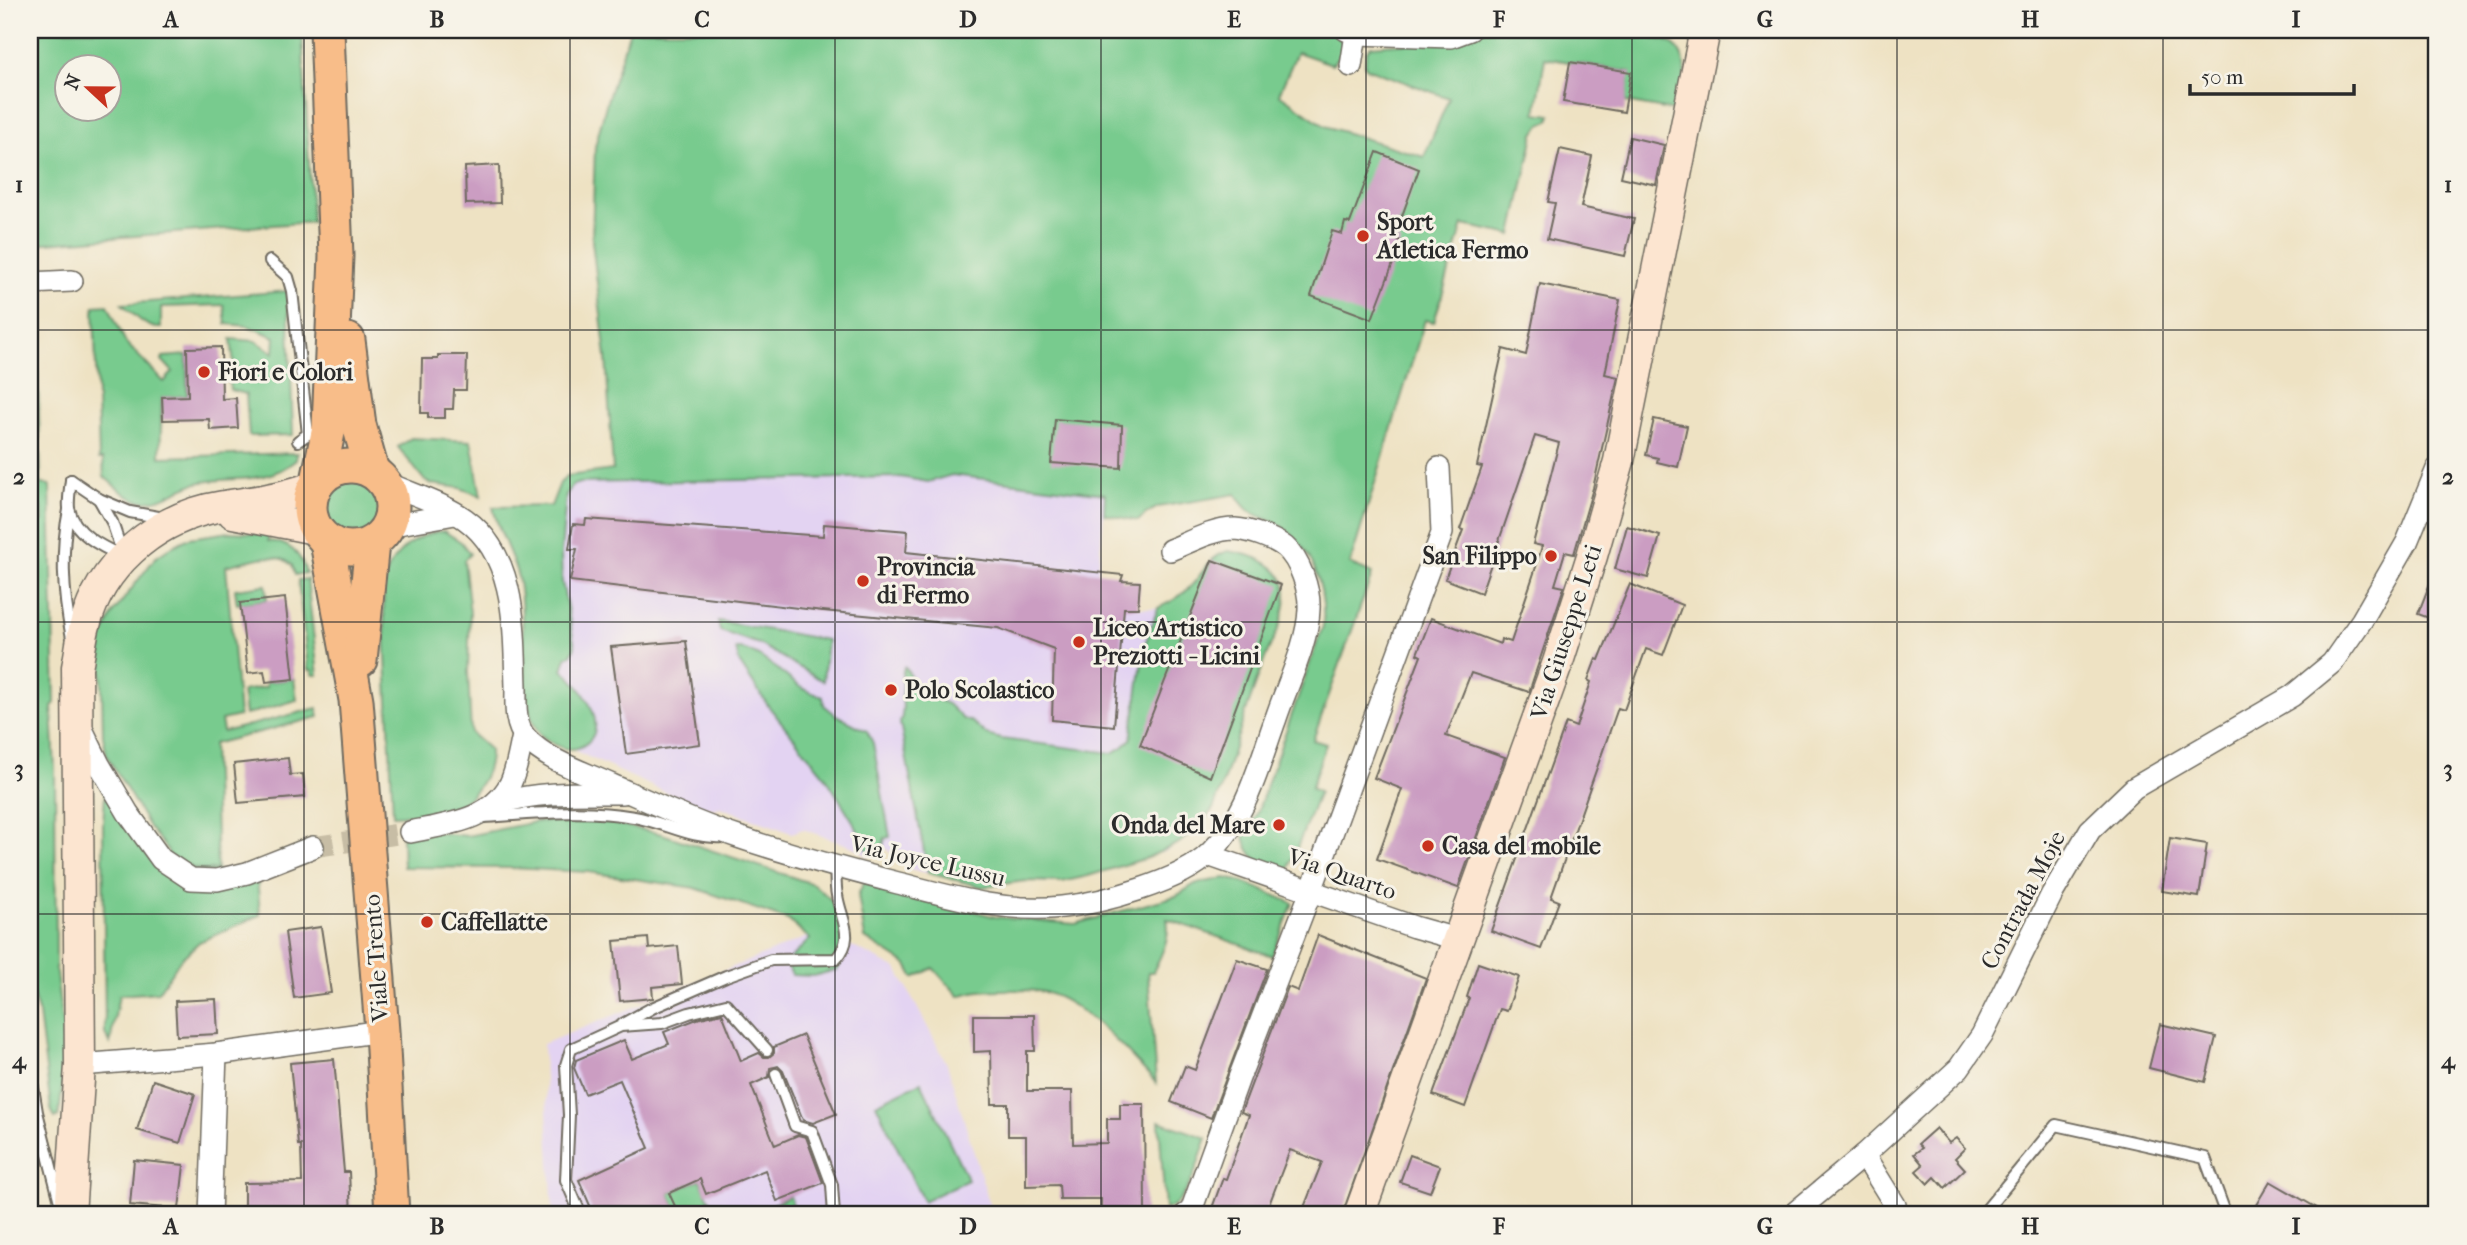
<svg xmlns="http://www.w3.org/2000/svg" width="2467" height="1245" font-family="'IM FELL French Canon',serif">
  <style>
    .built { fill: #e3d3f2 }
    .green { fill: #78cb8e; stroke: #527b5c; stroke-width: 2; fill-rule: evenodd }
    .building { fill: #cb9dc2 }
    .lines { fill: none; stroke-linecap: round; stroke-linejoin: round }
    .street-tunnel { stroke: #c7bda5; stroke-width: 21; stroke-dasharray: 21 10; stroke-linecap: butt }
    .lane-casing { stroke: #6f6b60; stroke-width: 14 }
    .street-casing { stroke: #6f6b60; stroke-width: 24 }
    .secondary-casing { stroke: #6f6b60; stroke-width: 33 }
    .primary-casing { stroke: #6f6b60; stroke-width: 37 }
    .lane { stroke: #fff; stroke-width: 10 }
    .street { stroke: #fff; stroke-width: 21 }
    .secondary { stroke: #fce5d0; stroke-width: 30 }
    .primary { stroke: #f8bd89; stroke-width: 33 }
    .grid { fill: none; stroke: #2b2b2b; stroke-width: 2; stroke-opacity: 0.55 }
    .poi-dot { fill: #c8321e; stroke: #f7f3e8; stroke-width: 2.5 }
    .labels { text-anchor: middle; stroke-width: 6; stroke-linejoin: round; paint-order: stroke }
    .poi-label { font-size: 24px; font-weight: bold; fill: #2b2b2b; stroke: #f7f3e8; text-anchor: start }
    .street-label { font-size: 24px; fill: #2b2b2b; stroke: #f7f3e8 }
    .neatline { fill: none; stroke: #2b2b2b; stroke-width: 2.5 }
    .grid-label { font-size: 23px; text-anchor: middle; font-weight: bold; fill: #2b2b2b }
  </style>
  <rect width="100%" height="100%" fill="#f7f3e8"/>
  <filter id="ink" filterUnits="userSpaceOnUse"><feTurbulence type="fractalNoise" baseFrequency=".0143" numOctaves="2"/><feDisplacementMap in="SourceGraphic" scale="14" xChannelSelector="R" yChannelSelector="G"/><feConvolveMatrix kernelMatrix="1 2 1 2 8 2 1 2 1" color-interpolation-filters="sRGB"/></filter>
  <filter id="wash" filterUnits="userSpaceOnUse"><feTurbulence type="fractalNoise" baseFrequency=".00686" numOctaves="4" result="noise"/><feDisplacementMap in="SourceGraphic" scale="28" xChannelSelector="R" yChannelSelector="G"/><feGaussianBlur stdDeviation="1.57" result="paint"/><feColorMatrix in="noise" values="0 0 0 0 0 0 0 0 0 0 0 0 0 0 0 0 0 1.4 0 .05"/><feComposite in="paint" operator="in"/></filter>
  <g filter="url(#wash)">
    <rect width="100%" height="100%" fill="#eee2c3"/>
    <g class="built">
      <polygon points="952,475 1106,494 1098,572 1123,575 1121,581 1138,608 1158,608 1176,598 1190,588 1212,559 1217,555 1228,551 1246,554 1259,559 1270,565 1279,573 1284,584 1286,597 1280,624 1268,651 1213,809 1198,827 1166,851 1110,870 1051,883 1025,881 982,887 910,869 885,848 879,854 867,856 856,848 803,829 792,833 720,807 714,809 691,804 573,750 549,741 538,732 532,720 528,701 522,610 518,575 497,525 493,507 551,507 566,495 573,485 580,483 900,477 928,482"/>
      <polygon points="822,931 897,969 947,1064 993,1215 553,1215 543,1044"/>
    </g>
    <g class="green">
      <path d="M30,30H302L312,222L34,244L41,484L50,485L55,703L52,706L55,771L56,972L63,1031L62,1088L59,1116L55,1118L51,1109L39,1014L30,987V523L43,521L42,507H30ZM66,66H108V108H66Z"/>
      <path d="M630,30H1333L1343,42L1341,54L1332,64L1297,52L1279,94L1325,126L1424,157L1449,98L1369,69L1365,66L1366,52L1371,46L1457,39L1481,30H1591L1664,40C1695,52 1683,85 1681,112L1625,102L1630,72L1545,58L1536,113L1551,115L1549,121L1540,125L1534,134L1512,235L1463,225L1434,322L1425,320L1350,564L1372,574L1313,740L1326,744L1311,788L1319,792L1287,873C1265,864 1250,863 1244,837L1257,813L1323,626C1326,587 1313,547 1279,525C1259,513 1249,518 1236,494L1158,507L1147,513L1138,521L1104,514L1105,494L952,475L928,482L900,477L580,483L573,485L566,495L561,553L562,582L575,647L571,655L566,657L562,670C579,682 609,723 588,742C580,749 573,750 563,748C554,745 542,738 537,730C518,701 527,616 518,577C512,553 498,532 493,507L551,506L560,483L567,476L613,470L606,357L592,241L595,147L607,101Z"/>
      <path d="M288,291L293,435L249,436L246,394L230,390L229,380H225L224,368L234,367L231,339L256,341L274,353L275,337L248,326L226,324L224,305L161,307V328C145,329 133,313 122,304Z"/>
      <path d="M108,305L126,343L164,382L173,372L162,360L163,357L187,355V396L162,398L160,457L297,453L296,460C265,486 233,475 197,483C180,487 162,502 145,501C128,501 116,486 104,477L103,459H99L94,306Z"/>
      <polygon points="411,438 471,441 481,496 460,488 431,484 425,481 398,447"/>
      <circle cx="351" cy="508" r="34"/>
      <path d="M444,531L461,542L470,554L464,560L470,613L468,672L471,733L490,750C491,778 470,804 443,813C429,817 408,814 393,815L383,588C387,557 413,534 444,531Z"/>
      <path d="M230,532L269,534L268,541C289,542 301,553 306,573L295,575L292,565C276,549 245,562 226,566L239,716L221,720L223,732L317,708L319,717L213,744L217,870C194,871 187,867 168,854V851L149,827L107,756L103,736L101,639L114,612L155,558L171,547L189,538Z"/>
      <path d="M1228,551C1249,554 1277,561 1285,585C1288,596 1284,611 1281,622C1278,632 1272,641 1268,651C1250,696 1236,743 1221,788L1213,809L1198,827L1179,843L1147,858L1088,876L1062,882L1025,881L982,887L928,873L900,723C907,705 898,686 904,667L907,669L911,678L924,694L948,704L963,719L972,722L987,735L1001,739L1112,753L1122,748L1131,739L1144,647L1158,608C1170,602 1182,596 1191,586C1204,572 1209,557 1228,551Z"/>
      <polygon points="307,579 318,675 313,675 312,670 308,670 298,580"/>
      <polygon points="266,585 267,600 237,604 235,589"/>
      <polygon points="718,621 827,640 823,681 759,644 720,631"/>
      <path d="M736,649C756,647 785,677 802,688C809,692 816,694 823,697L824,705L836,715L867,731L873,743L890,837L885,838L882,849L872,853L867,850L854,823L825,776L769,707L739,662Z"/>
      <polygon points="294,679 297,700 245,715 242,691 266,687 266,682"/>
      <polygon points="105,794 132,837 156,866 257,875 260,915 199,942 180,960 158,992 119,995 110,1043 105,1034 103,824"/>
      <polygon points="574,820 600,821 662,834 813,884 836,904 847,933 836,959 840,964 837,970 813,976 792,975 786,963 810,939 788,920 695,888 588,872 511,868 403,867 402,836 426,831 467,836 535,822"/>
      <path d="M1225,878L1243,882L1293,903L1272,956L1167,919C1171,937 1161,956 1153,972H1148L1156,1083C1129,1053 1084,1002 1044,992C1032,989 1019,990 1006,990C990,990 974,990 959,996L933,968L914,978L907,965L865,938L858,895L864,882L996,917L1075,924L1176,896L1195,884Z"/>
      <polygon points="921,1082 968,1180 923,1201 876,1104"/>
      <path d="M1159,1121L1207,1138C1199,1157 1189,1205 1165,1209Z"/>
      <polygon points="30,1125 37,1215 30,1215"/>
      <polygon points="700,1179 714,1210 702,1215 679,1215 669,1193"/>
      <polygon points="790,1196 796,1215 769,1215 766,1208"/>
    </g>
    <g id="blocks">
      <g class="building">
        <polygon points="1570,62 1631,72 1624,112 1563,102"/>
        <polygon points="1630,137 1664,145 1656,185 1621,177"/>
        <polygon points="1560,149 1592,156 1581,207 1634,219 1625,256 1547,239 1555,203 1548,202"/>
        <polygon points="1377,152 1419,169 1394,238 1401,241 1397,253 1372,319 1311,296 1332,231 1342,234 1345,222 1350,223"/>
        <polygon points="499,165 500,203 466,204 465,167"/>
        <polygon points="1540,284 1620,300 1605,374 1618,377 1593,488 1574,554 1565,552 1555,585 1564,587 1529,692 1471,673 1446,736 1505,757 1458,888 1377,859 1402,789 1374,778 1421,656 1417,654 1431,618 1500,644 1501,639 1511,642 1536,567 1542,546 1533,544 1559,443 1535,436 1481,593 1445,579 1463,530 1460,529 1482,467 1477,466 1503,349 1526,355"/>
        <polygon points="221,347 222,399 236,398 238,428 210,430 209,419 163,420 162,397 188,396 187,348"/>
        <polygon points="438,355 467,355 466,390 454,390 453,409 445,409 445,418 428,418 428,413 421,413 422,359 438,359"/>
        <polygon points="1055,419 1122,425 1121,468 1051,463"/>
        <polygon points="1654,419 1687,426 1678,467 1657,462 1658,458 1646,455"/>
        <polygon points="586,519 823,536 824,524 908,531 906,552 1123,575 1121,581 1140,582 1138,608 1124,608 1114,726 1052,720 1054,649 998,628 823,611 570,581 577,549 569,549 573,524 585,525"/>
        <polygon points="1627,526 1660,536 1648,578 1615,569"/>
        <polygon points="1212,560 1281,585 1210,777 1140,745"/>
        <polygon points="2436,568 2437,568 2437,621 2418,614"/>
        <polygon points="1630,584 1682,605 1663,655 1646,649 1624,710 1618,708 1551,898 1559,901 1541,949 1491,931 1566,723 1576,727 1591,682 1588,680 1596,659 1599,660"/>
        <polygon points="285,598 294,679 266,682 264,671 248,673 240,603"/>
        <polygon points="686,641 700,744 626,754 611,647"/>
        <polygon points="288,758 290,775 303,774 305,797 238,803 234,764"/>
        <polygon points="2170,838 2207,844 2199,897 2162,891"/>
        <polygon points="321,927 331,993 294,998 285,932"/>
        <polygon points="1318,935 1426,978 1342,1215 1301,1215 1322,1162 1290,1150 1265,1215 1222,1215 1211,1211 1223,1178 1226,1179 1249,1115 1241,1112 1288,987 1298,991"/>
        <polygon points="648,938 649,949 678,946 682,984 652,987 653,998 620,1001 614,941"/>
        <polygon points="1237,959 1267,969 1211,1118 1171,1102 1185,1066 1195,1070"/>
        <polygon points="1478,963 1519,977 1507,1011 1500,1009 1465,1107 1433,1095 1469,998 1467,997"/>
        <polygon points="216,999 218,1034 177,1036 175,1001"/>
        <polygon points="722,1013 741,1061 759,1053 764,1057 769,1057 774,1053 774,1047 803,1035 836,1114 813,1123 803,1120 783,1071 778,1066 770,1068 769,1077 751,1085 775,1145 798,1135 806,1137 823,1183 777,1201 765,1170 706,1194 700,1179 669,1193 679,1215 594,1215 579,1180 649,1148 620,1080 585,1094 574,1068 576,1060 624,1040 632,1059 669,1044 664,1032 697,1019"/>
        <polygon points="974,1015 1034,1015 1035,1051 1027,1051 1027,1091 1072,1091 1073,1144 1107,1143 1107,1119 1120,1119 1120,1104 1144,1104 1145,1211 1101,1212 1101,1199 1060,1199 1059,1185 1026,1186 1026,1136 1008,1136 1008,1104 992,1104 991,1051 974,1052"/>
        <polygon points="2160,1024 2216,1037 2205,1082 2149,1068"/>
        <polygon points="334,1059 344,1172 349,1172 351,1215 244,1215 244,1183 302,1182 301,1145 298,1145 290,1063"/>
        <polygon points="153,1080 195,1094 180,1143 137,1130"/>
        <polygon points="1936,1128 1949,1143 1956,1138 1965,1148 1955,1158 1965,1169 1945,1188 1935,1177 1928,1184 1916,1171 1923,1165 1914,1154 1922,1148 1918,1144"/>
        <polygon points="1410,1155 1440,1166 1430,1192 1400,1182"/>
        <polygon points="134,1160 184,1165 179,1209 130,1205"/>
        <polygon points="2270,1181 2329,1215 2263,1215 2253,1210"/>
      </g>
    </g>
  </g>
  <g filter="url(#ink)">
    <use href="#blocks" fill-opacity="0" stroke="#6f6b60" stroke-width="2"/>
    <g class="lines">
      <polyline class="street-tunnel" points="313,847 410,832"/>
      <g class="lane-casing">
        <g id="lane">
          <polyline points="270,261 288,277 292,291 308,434 298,441"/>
          <path d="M71,480C70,489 68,500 69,508C73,533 102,547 122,556"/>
          <polyline points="71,480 99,499 112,522 123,555"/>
          <polyline points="99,499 130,512 164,518"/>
          <path d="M69,510C60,553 63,595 72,638"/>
          <path d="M483,817C532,814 585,808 634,817C664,822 691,839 722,837"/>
          <path d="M623,1024L652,1008L726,976L771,960L836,959C856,937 841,921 837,895C835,886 836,876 835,867"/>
          <polyline points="30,1069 37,1112 60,1202"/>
          <polyline points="776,1074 795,1126 812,1131 832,1185 834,1215"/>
          <polyline points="581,1215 566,1180 569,1115 566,1065 571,1049 621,1026 662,1023 689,1013 726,1004 767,1050"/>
          <polyline points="1982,1215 2056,1125 2205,1158 2226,1215"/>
        </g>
      </g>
      <g class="street-casing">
        <g id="street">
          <polyline points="1346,30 1356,34 1451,37 1470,30"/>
          <polyline points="1351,66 1356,34"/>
          <polyline points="30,283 72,281"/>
          <path d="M383,481C410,494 441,502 465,519C517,556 514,630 516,687C516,703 514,725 526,738C547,761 584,772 612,785C653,803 695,823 738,837C791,855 844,869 898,883C953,897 1005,913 1062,907C1102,903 1182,881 1210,853C1247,817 1259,764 1276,718C1287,685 1308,643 1309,609C1310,590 1300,560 1285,547C1273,538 1250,530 1235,529C1213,529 1190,542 1170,550"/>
          <polyline points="388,526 455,514"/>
          <polyline points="80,725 99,764 128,813 161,859 191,879 217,880 247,873 313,847"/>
          <path d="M496,804C538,791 579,793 623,793"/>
          <path d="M410,832C447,824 490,821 510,784C517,770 519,752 523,736"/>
          <polyline points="1208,855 1414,927 1460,940"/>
          <polyline points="80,1065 216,1054 382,1031"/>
          <polyline points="1864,1155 1895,1205 1896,1215"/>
          <polyline points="210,1215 216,1054"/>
          <polyline points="1185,1215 1191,1211 1239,1078 1311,891 1442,533 1439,468"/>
          <polyline points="1792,1215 1864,1155 1959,1068 1982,1035 2052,894 2090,830 2134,788 2292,696 2332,663 2362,620 2407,542 2437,469"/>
        </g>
      </g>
      <g class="secondary-casing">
        <g id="secondary">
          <polyline points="233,513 315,529"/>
          <path d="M70,1215L80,1065L77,667C80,654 81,639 85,625C101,566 151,523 208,509C229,504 251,503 272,498C286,496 300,491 314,487"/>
          <polyline points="1359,1215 1558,662 1592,556 1619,461 1705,30"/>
        </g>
      </g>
      <g class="primary-casing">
        <g id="primary">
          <polyline points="348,340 359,425 372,471"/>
          <circle cx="351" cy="507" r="41"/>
          <polyline points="318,481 329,428 336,256 327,30"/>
          <polyline points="327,542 356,700 382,1031 392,1215"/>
          <polyline points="360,660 372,543"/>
        </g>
      </g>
      <use href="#lane" class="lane"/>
      <use href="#street" class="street"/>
      <use href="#secondary" class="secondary"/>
      <use href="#primary" class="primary"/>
    </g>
  </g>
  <path class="grid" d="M304,30V1215M570,30V1215M835,30V1215M1101,30V1215M1366,30V1215M1632,30V1215M1897,30V1215M2163,30V1215M30,330H2437M30,622H2437M30,914H2437"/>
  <g class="poi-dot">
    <circle cx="1363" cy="236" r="7"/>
    <circle cx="204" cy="372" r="7"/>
    <circle cx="1551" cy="556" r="7"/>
    <circle cx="863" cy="581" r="7"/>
    <circle cx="1079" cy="642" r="7"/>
    <circle cx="891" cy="690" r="7"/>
    <circle cx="1279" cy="825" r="7"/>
    <circle cx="1428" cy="846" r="7"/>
    <circle cx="427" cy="922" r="7"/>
  </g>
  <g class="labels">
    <g class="poi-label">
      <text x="1377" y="230">Sport<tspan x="1377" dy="28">Atletica Fermo</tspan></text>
      <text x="218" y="380">Fiori e Colori</text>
      <text x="1537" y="564" text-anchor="end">San Filippo</text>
      <text x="877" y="575">Provincia<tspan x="877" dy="28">di Fermo</tspan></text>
      <text x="1093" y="636">Liceo Artistico<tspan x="1093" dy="28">Preziotti - Licini</tspan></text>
      <text x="905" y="698">Polo Scolastico</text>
      <text x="1265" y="833" text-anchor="end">Onda del Mare</text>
      <text x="1442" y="854">Casa del mobile</text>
      <text x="441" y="930">Caffellatte</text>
    </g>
    <g class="street-label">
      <text transform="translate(1566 632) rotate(-72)" y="8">Via Giuseppe Leti</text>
      <text transform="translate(928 861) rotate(13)" y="8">Via Joyce Lussu</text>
      <text transform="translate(1342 874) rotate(19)" y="8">Via Quarto</text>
      <text transform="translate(2023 900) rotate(-62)" y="8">Contrada Moje</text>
      <text transform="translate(376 958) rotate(-94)" y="8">Viale Trento</text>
    </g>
  </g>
  <rect width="2467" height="1245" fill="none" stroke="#f7f3e8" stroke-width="77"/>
  <g transform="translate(88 88) rotate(292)"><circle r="33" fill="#f7f3e8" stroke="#a5a39c" stroke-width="2"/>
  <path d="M0-5L12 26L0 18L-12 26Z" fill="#c8321e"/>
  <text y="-10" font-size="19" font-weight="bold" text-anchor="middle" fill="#2b2b2b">N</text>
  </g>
  <path d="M2190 84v10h164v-10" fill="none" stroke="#2b2b2b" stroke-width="3.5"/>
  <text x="2201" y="84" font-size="21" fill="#2b2b2b" stroke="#f7f3e8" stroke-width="5" paint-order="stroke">50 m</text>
  <rect x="38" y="38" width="2390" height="1168" class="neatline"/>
  <g class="grid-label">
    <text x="171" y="27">A</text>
    <text x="437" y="27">B</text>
    <text x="702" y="27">C</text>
    <text x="968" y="27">D</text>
    <text x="1234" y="27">E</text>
    <text x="1499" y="27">F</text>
    <text x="1765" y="27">G</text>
    <text x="2030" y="27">H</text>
    <text x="2296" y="27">I</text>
    <text x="19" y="192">1</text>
    <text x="2448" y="192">1</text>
    <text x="19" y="484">2</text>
    <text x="2448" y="484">2</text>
    <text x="19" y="776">3</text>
    <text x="2448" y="776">3</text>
    <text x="19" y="1068">4</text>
    <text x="2448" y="1068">4</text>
    <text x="171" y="1234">A</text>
    <text x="437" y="1234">B</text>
    <text x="702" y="1234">C</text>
    <text x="968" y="1234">D</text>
    <text x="1234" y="1234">E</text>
    <text x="1499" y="1234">F</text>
    <text x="1765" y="1234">G</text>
    <text x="2030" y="1234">H</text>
    <text x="2296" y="1234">I</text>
  </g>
</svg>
